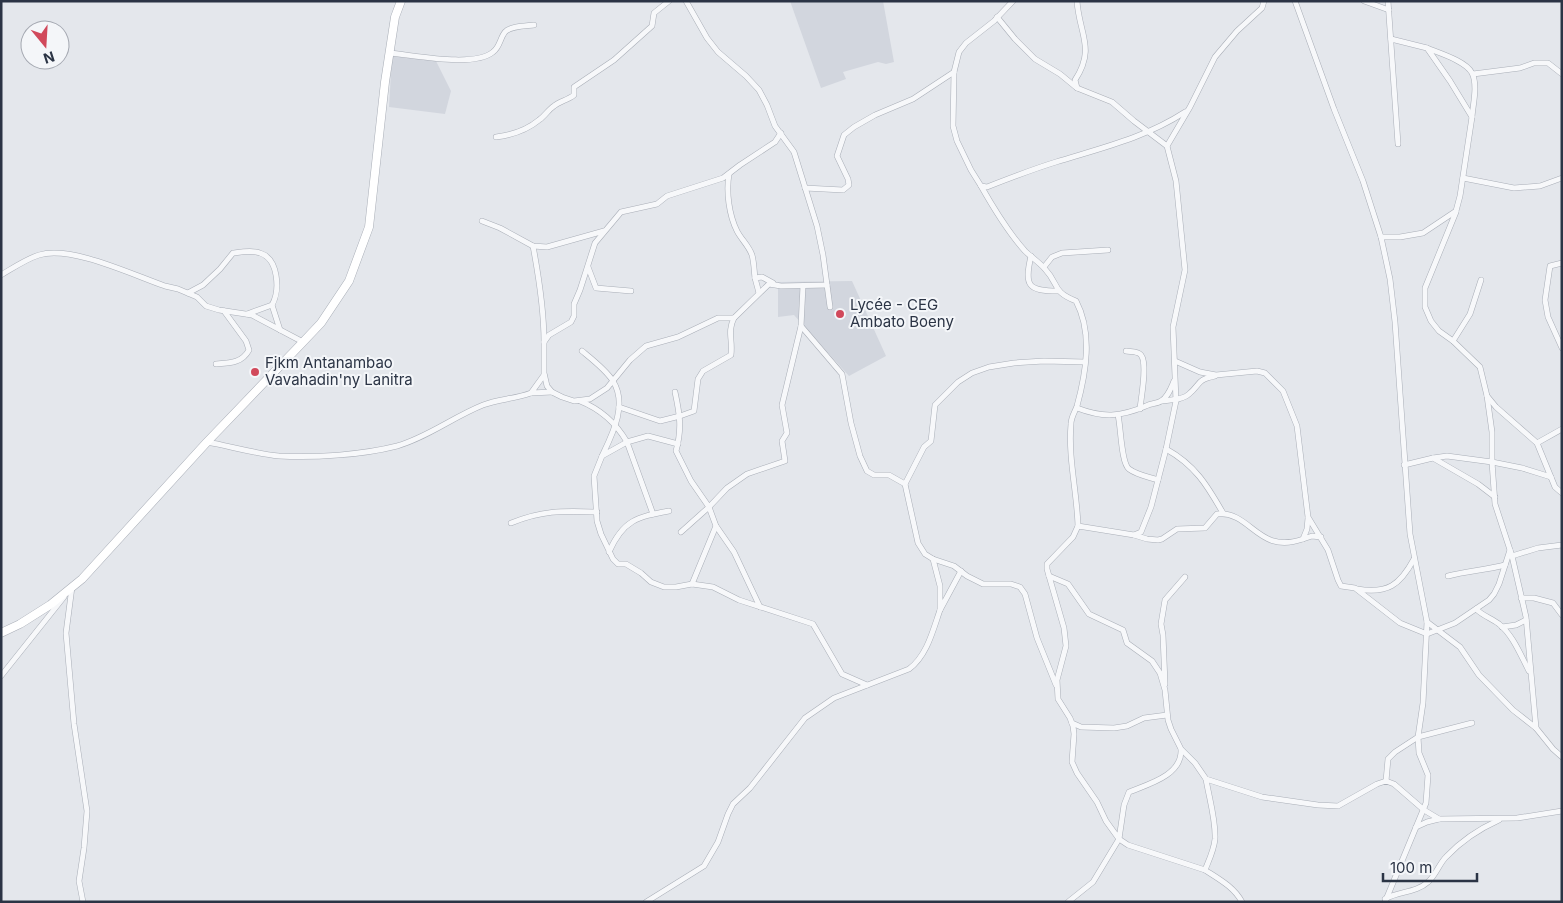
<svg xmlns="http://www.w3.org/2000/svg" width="1563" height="903" font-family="Inter,sans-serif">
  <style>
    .built { fill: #d2d6de }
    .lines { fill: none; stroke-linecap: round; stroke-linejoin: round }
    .street-casing { stroke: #a9aeb7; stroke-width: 6 }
    .secondary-casing { stroke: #a9aeb7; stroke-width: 9 }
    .street { stroke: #f7f8fa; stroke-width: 5 }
    .secondary { stroke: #fff; stroke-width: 8 }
    .poi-dot { fill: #d1495b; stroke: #f4f6f9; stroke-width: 2 }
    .labels { text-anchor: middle; stroke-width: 4; stroke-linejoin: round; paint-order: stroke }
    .poi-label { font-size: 15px; fill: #2b3445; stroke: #f4f6f9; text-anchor: start }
  </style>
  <rect width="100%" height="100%" fill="#e4e7ec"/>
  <g class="built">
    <polygon points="790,1 883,1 894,62 886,64 878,62 843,72 846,79 821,88"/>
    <polygon points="392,56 436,61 451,91 445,114 389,107"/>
    <polygon points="852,281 886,356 849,376 794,315 778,317 778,282"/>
  </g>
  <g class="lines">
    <g class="street-casing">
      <g id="street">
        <polyline points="686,1 707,38 718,52 746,76 759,90 767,105 775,126 794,152 817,226 823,255 830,307"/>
        <path d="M1013,1L994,21L966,43L959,52L954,72L953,126L957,141L971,170L981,186L987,187C1010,178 1033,169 1056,162C1101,148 1145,138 1185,112"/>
        <path d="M1077,1C1079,34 1096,48 1075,80L1077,88"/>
        <polyline points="1295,1 1334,109 1363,181 1381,237 1400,237 1423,233 1456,211 1460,196 1472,117 1450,81 1427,48 1391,39"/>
        <polyline points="1364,1 1389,10"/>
        <polyline points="1388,1 1398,144"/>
        <polyline points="997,17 1015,39 1035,59 1060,74 1077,88 1112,102 1134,121 1167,146"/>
        <path d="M1427,48C1439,53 1466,61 1472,73C1478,85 1473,104 1472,117"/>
        <path d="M389,53C414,55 473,68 493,52C500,47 500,38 505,32C510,26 527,26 534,25"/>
        <polyline points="1473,74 1520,68 1534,63 1548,63 1562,74"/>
        <polyline points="781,133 775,142 740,165 723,178 667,196 657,204 621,212 595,243 580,290 574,304 574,316 571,322 549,335 544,342 544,373 547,386 552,392 562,397 574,401 590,399 607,388 630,360 646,346 678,337 718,318 734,318 769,284 781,286 827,285"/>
        <path d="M496,137C512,135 527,130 539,120C545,116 548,110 554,106C560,101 568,100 574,95V87L614,60L652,26L654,13L669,1"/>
        <path d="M729,174C726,192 729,215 737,231C741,239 749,246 752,255C754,262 754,270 755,278"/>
        <polyline points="1463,178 1514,188 1540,186 1562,178"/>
        <path d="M981,186C994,209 1007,231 1025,251C1031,257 1039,262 1045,269C1060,285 1051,291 1076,301C1093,333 1086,373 1077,406C1075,412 1071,417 1071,424C1068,458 1077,492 1078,526"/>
        <polyline points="805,188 843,190 849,185 848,179 837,156 844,135 854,127 875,115 913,99 954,72"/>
        <polyline points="1456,212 1425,288 1425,307 1431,321 1439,331 1453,341 1480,367 1487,396 1496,407 1537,443 1555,487 1562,493"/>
        <polyline points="482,221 500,228 533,246 547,247 604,231"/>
        <polyline points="1381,237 1390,279 1395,322 1410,534 1427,622 1423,703 1418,737 1419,753 1428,775 1426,803 1385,902"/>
        <path d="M533,246C539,278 544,309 544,342"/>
        <path d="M1031,256C1024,286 1028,291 1058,291"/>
        <polyline points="1562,263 1550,266 1545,300 1548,317 1562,348"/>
        <polyline points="588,267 596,288 631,291"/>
        <polyline points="1044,267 1052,257 1062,253 1108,250"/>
        <path d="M1,275C13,268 26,259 39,255C71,245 133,275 165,286L178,289L197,297L206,306L219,310L252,315L303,342"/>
        <polyline points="803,286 801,326 842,374 851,423 860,456 867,471 874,475 889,475 905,484"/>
        <path d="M188,293L203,285L220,269L233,253C241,252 253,250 260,253C279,259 280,291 272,305L280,330"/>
        <polyline points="759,293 755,278 762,277 773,283"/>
        <polyline points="247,314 272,305"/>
        <polyline points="1453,341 1470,314 1481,280"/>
        <path d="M582,351C593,360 606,370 613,381C628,405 612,435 602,456L627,442L653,514"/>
        <path d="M1126,351C1130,352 1138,351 1141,355C1148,364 1141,397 1140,409"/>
        <polyline points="1175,361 1200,372 1216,375 1257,371 1265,373 1283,391 1297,426 1308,517 1328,550 1338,580 1341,586 1355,588 1400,623 1427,634 1455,623 1489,600 1494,594 1499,584 1510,550"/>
        <path d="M216,364C230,363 242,363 249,350L246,341L224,311"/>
        <polyline points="544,375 531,393 552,392"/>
        <path d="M675,392C680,415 682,429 676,451L691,481L709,507L681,532"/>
        <path d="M580,401C600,409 616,423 627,442L648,436L678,444"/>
        <path d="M1162,401C1170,400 1183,400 1189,394C1201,384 1196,380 1215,376"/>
        <path d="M619,407L660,421L680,416L694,411L698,379L703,371L731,355C733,340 727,332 734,318"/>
        <path d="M1077,408C1103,418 1120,417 1146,406C1151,403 1157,404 1161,401C1168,397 1171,388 1174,381"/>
        <path d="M1118,415C1121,427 1121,463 1129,469C1137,475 1149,477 1158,480"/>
        <path d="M207,442C229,446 257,454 279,456C314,458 362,455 397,446C428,437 453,417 483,405C498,399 515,399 531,393"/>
        <polyline points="1537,443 1562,429"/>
        <path d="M1166,449L1151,507L1141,532L1134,535L1078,526L1073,537L1047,564V569L1064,628L1066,646L1057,680L1058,699L1070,718L1073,726L1074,734L1072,762L1077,773L1097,802L1106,821L1119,839L1124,805L1129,792C1149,784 1182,775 1181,750"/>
        <polyline points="602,456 594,476 597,521 601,534 613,559 618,564 626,564 641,573 651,582 664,587 676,587 692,584 713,587 739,600 813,624 842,674 867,685"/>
        <polyline points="1433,458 1447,456 1492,462 1492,432 1487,396"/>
        <polyline points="1404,465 1433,458 1478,484 1495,497"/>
        <path d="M1223,513C1207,485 1195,465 1166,449L1176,401L1173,327L1185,270L1176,181L1167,146L1190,107L1215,57L1237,31L1262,8L1264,1"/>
        <path d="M511,523C543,510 562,511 597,512"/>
        <polyline points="716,526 734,552 760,607"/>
        <path d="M1134,535L1147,539L1158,540L1162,539L1177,529L1205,528L1217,514C1252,511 1257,555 1303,539L1307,529L1308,518"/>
        <polyline points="1303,539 1312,536 1321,537"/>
        <path d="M609,552C623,520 637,517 669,511"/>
        <polyline points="1512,556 1538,548 1562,545"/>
        <polyline points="933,559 940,586 940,610 961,571"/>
        <polyline points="1049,576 1068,584 1089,614 1123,630 1127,643 1152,661 1160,673 1165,690 1168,720 1171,729 1181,749 1195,763 1206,779 1262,797 1318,805 1338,806 1377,784 1386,781 1394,784 1424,810 1439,819 1517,818 1562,811"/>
        <path d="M1448,576C1467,571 1486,570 1505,565"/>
        <polyline points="692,584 716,526 709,507 727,488 747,474 785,461 782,441 787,433 782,405 801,326"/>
        <polyline points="72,587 66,633 74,724 87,811 84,848 79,881 83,902"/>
        <path d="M1357,589C1388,594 1400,585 1414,559"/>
        <polyline points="1521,598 1534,598 1553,603 1562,615"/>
        <path d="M1476,609C1483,616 1491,618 1499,624C1513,635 1521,656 1529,671"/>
        <polyline points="1427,622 1460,647 1479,675 1513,710 1536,728 1553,749 1562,757"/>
        <polyline points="1502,627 1516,625 1526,620"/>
        <polyline points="1,676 64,597"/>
        <polyline points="1165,684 1163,635 1161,624 1165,600 1185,577"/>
        <polyline points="1056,685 1037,638 1025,594 1020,587 1011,584 983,584 967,576 954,566 933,559 925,554 918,543 905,484 924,447 931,441 935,405 958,382 972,373 989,367 1014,363 1044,361 1085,362"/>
        <polyline points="1072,723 1081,727 1114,728 1127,726 1144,718 1167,715"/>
        <polyline points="1536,728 1526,617 1512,556 1495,504 1492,462 1522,468 1551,477"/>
        <polyline points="1386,781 1388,759 1395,752 1418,737 1472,723"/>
        <polyline points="1416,827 1427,822 1439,819"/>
        <path d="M1205,870C1219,879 1234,887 1242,902"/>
        <path d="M1385,899C1399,891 1416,893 1428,882C1436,875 1439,864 1446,857C1461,841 1479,829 1499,820"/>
        <path d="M646,902L704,866L718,842L728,814L733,804L750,788L805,718L834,698L909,669C927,656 933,630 940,610"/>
        <path d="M1068,902L1093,882L1119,839L1128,845L1205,870C1209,860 1214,850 1215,839C1216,820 1209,798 1206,779"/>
      </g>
    </g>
    <g class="secondary-casing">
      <polyline id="secondary" points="1,633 20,624 50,605 82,579 207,442 303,342 321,323 349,281 369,227 385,82 395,17 401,1"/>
    </g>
    <use href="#street" class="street"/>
    <use href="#secondary" class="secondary"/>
  </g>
  <g class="poi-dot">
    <circle cx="840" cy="314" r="5"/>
    <circle cx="255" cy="372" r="5"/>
  </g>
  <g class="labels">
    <g class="poi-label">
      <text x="850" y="310">Lycée - CEG<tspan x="850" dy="17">Ambato Boeny</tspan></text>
      <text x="265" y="368">Fjkm Antanambao<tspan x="265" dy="17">Vavahadin'ny Lanitra</tspan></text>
    </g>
  </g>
  <rect width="1563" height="903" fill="none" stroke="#2b3445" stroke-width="5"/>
  <g transform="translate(45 45) rotate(162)"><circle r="24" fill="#f4f6f9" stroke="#a4a8b1"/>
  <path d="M0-4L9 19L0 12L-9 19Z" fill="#d1495b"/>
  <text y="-8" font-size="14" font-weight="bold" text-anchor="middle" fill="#2b3445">N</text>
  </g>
  <path d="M1383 873v8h94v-8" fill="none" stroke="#2b3445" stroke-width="2.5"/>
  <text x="1390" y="873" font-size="15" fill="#2b3445" stroke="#f4f6f9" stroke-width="4" paint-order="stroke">100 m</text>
</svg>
